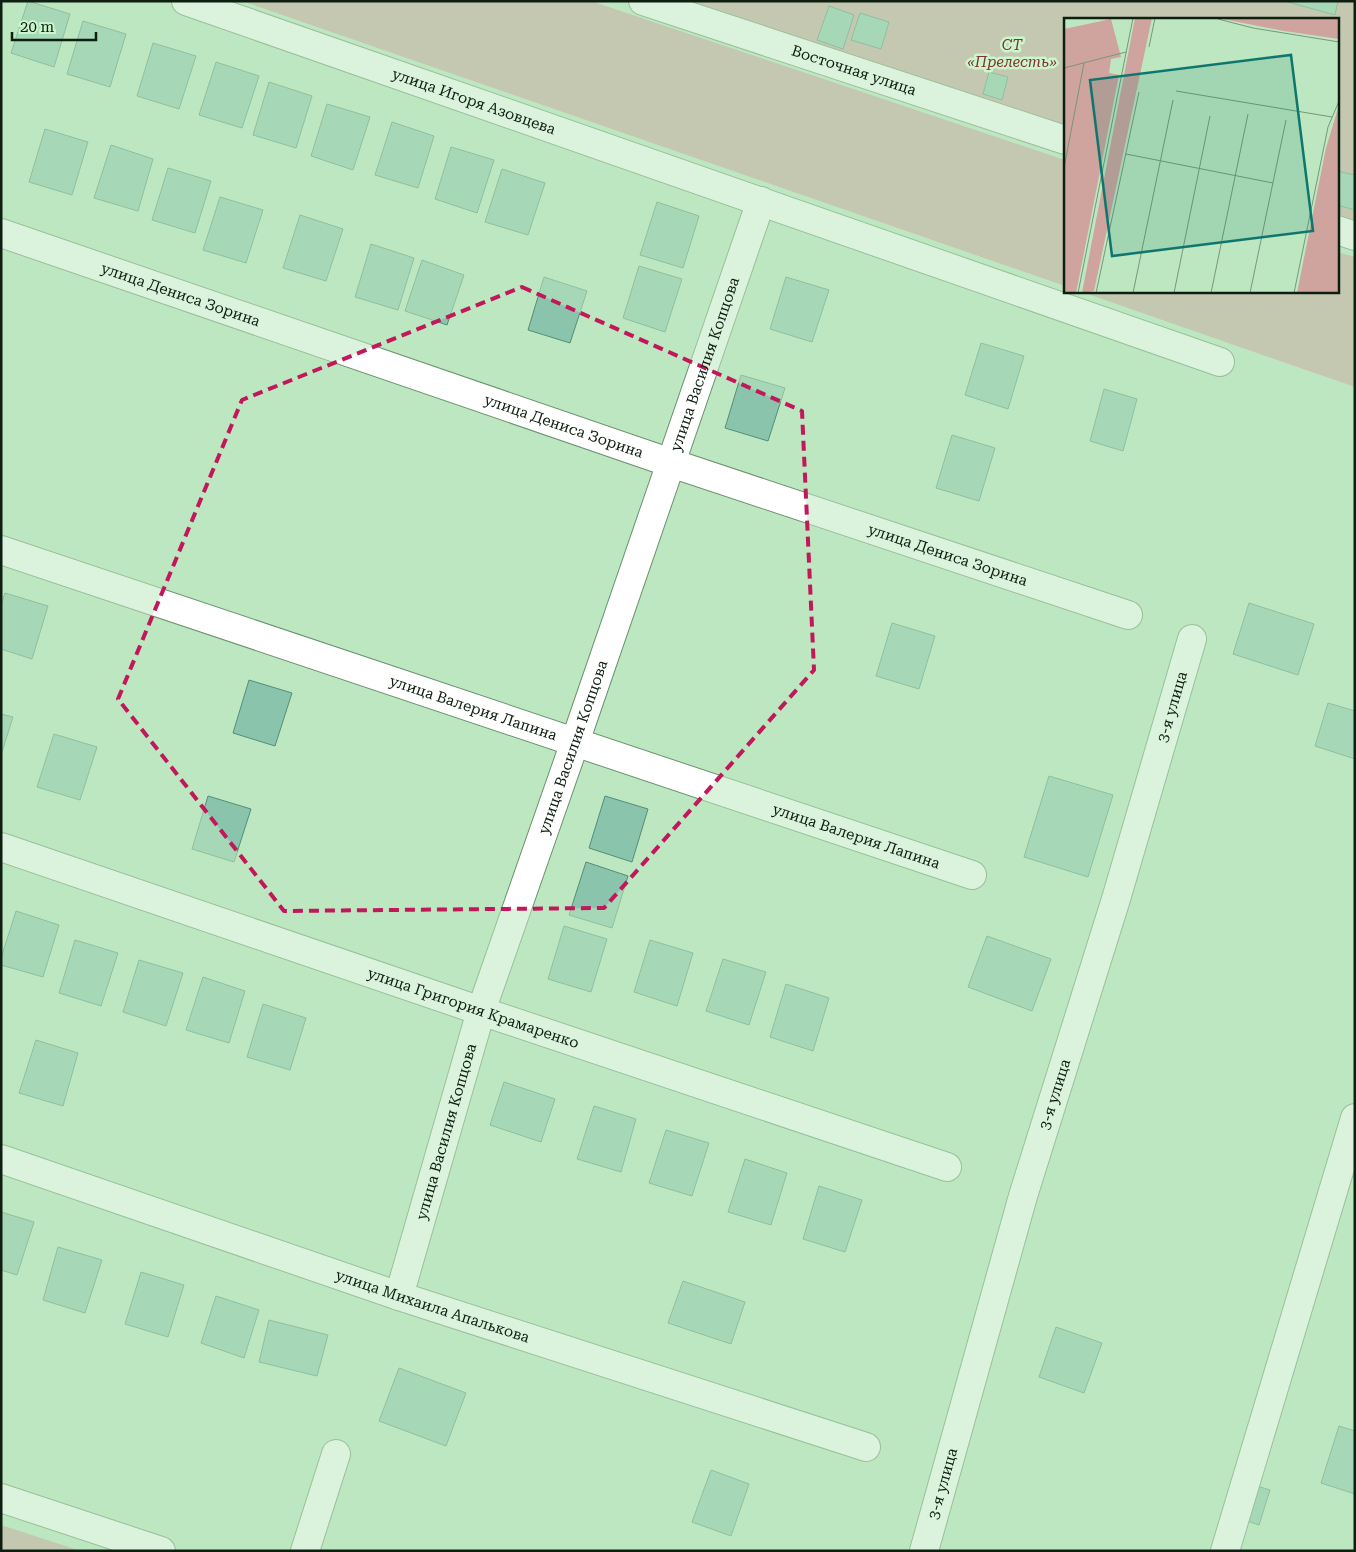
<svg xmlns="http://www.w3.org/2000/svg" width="1356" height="1552" font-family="'Roboto Serif',serif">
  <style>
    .green { fill: #cfa39e }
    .building { fill: #8ac4ac; stroke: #558d77 }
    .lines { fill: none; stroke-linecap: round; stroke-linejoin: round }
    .minor-casing { stroke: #6b926f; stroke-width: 30 }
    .minor { stroke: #fff; stroke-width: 28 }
    .marked { fill: none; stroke: #c2185b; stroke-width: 4; stroke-dasharray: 10 6; stroke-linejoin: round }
    .labels { text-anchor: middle; stroke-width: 5; stroke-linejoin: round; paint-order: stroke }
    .park-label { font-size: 15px; font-style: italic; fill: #83332d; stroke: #caf5cd }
    .street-label { font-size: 15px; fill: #0e1e10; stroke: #caf5cd }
    .inset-road { fill: none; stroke: #77977a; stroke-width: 1 }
    .view { fill: #0f766e; fill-opacity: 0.15; stroke: #0f766e; stroke-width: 2.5 }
    .inset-edge { fill: none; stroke: #0e1e10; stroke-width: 2.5 }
  </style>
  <rect width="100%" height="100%" fill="#bde7c0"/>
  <g class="green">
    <polygon points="242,1 591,1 1065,160 1065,286"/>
    <polygon points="682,1 1355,1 1355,221 1337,215 1337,19 1065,19 1065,126"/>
    <polygon points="1337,252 1355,257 1355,387 1079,291 1337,291"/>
    <polygon points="1,1525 81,1551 1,1551"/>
  </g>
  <g class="building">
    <polygon points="28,1 70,14 54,67 11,53"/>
    <polygon points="1284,1 1338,1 1335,15"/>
    <polygon points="829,6 854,15 843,49 817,40"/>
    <polygon points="860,13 889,22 881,49 851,40"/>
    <polygon points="83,21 126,34 110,87 67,74"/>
    <polygon points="153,43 196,56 179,109 137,96"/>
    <polygon points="216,62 259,76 242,128 199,115"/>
    <polygon points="989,72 1008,77 1002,100 983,94"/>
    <polygon points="269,82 312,96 296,148 253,135"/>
    <polygon points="327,104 370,117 353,170 311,156"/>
    <polygon points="392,122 434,136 418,188 375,175"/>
    <polygon points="45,129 88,142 72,195 29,182"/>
    <polygon points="111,145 153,159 138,211 94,198"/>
    <polygon points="451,147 494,160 477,213 435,199"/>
    <polygon points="168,168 211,181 195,233 152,220"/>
    <polygon points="502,169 545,183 528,235 485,222"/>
    <polygon points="1337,171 1355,175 1355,210 1337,205"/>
    <polygon points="220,197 263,210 246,263 203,250"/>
    <polygon points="657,202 699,216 683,268 640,255"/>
    <polygon points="300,215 343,229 326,281 283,268"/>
    <polygon points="371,244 414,258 398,310 355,297"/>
    <polygon points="422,260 464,275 447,325 405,311"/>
    <polygon points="639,266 682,279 665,332 623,318"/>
    <polygon points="544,277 587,291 570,343 528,330"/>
    <polygon points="786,277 829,290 812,342 770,329"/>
    <polygon points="981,343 1024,356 1008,409 965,395"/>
    <polygon points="741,375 785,388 768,441 725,428"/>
    <polygon points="1104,389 1137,399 1123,451 1090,441"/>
    <polygon points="952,435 995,448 979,501 936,488"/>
    <polygon points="5,593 48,606 32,659 1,649 1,605"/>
    <polygon points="1249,603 1314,624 1298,675 1233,654"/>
    <polygon points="892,623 935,636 919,689 876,676"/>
    <polygon points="249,680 292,693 275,746 233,733"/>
    <polygon points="1328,703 1355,711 1355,759 1315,746"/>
    <polygon points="1,714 13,717 1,755"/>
    <polygon points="54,734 97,747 80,800 37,787"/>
    <polygon points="1049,776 1113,795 1088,877 1024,857"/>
    <polygon points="208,796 251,809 234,862 192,849"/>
    <polygon points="605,796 648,809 632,862 589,848"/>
    <polygon points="586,862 628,876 612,928 569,915"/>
    <polygon points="16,911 59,925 43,977 1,965 1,958"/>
    <polygon points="564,926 607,939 591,992 548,979"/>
    <polygon points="987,936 1051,959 1032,1011 968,987"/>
    <polygon points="75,940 118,953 101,1006 59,993"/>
    <polygon points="650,940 693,953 677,1006 634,992"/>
    <polygon points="723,959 766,972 749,1025 706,1011"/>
    <polygon points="139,960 183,973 166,1026 123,1012"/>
    <polygon points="203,977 245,991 229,1043 186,1030"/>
    <polygon points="786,984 829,998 813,1051 770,1037"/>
    <polygon points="263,1004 306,1018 290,1070 247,1057"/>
    <polygon points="36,1040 78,1053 63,1106 19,1093"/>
    <polygon points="504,1082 555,1099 541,1142 490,1125"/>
    <polygon points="594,1106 636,1119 621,1172 577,1159"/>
    <polygon points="666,1130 709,1143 692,1196 649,1183"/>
    <polygon points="745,1159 787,1173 771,1225 728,1212"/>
    <polygon points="819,1186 862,1200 845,1252 803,1239"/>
    <polygon points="1,1212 34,1222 17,1275 1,1270"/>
    <polygon points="58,1247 102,1260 85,1313 43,1300"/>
    <polygon points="141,1272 184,1285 168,1337 125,1324"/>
    <polygon points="683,1281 745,1302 731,1344 668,1323"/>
    <polygon points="216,1296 259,1310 244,1358 201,1343"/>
    <polygon points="269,1320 328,1335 317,1376 259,1362"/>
    <polygon points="1056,1327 1102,1343 1084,1393 1039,1377"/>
    <polygon points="399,1368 466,1393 446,1446 379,1421"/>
    <polygon points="1339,1426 1355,1431 1355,1494 1321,1483"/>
    <polygon points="711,1470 749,1484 731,1536 692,1522"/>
    <polygon points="1254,1485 1270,1490 1259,1525 1242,1519"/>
  </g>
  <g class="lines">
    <g class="minor-casing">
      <g id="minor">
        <path id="s1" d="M186,1L1220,362"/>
        <path id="s2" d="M643,1L1065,140"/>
        <polyline points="1337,230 1355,236"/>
        <path id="s3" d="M1,233L671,463L1128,615"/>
        <path id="s4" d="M1,550L972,875"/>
        <path id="s5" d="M1,847L481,1011L947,1167"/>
        <path id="s6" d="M1,1159L399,1296L866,1447"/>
        <path id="s7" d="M399,1296L481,1011L575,742L761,201"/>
        <polyline points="1,1498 161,1551"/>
        <polyline points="305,1551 336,1454"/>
        <path id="s8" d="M924,1551L1023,1196L1116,899L1192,639"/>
        <polyline points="1225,1551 1355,1118"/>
      </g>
    </g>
    <use href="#minor" class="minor"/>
  </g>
  <path d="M0 0H1356V1552H0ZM522,287L802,411L814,670L604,908L284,911L118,699L242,400Z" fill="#bde7c0" fill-opacity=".55" fill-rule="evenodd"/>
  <path class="marked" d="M522,287L802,411L814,670L604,908L284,911L118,699L242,400Z"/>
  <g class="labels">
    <g class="park-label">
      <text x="1012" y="50">СТ<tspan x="1012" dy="17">«Прелесть»</tspan></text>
    </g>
    <g class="street-label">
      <text dy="5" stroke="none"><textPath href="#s2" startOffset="222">Восточная улица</textPath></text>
      <text dy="5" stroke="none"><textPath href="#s1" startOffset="305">улица Игоря Азовцева</textPath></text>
      <text dy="5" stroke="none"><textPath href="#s3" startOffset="190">улица Дениса Зорина</textPath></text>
      <text dy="5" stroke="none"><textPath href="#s7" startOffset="981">улица Василия Копцова</textPath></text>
      <text dy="5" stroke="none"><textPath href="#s3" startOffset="595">улица Дениса Зорина</textPath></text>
      <text dy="5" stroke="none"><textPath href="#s3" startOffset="1000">улица Дениса Зорина</textPath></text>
      <text dy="5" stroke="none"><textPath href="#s8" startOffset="880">3-я улица</textPath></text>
      <text dy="5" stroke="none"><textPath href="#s4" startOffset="498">улица Валерия Лапина</textPath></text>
      <text dy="5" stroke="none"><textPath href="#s7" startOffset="576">улица Василия Копцова</textPath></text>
      <text dy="5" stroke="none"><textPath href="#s4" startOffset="902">улица Валерия Лапина</textPath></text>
      <text dy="5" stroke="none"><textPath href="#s5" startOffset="499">улица Григория Крамаренко</textPath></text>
      <text dy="5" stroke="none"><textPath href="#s8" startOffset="475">3-я улица</textPath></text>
      <text dy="5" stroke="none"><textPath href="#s7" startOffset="171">улица Василия Копцова</textPath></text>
      <text dy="5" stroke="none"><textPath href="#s6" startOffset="456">улица Михаила Апалькова</textPath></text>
      <text dy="5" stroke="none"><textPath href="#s8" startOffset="70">3-я улица</textPath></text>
    </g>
  </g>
  <g transform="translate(1064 18)">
    <rect width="275" height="275" fill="#bde7c0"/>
    <path d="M71,0H88L30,273L18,275ZM154,0H275V21L220,13ZM47,1L57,39L47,41L45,55L55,57L12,275H4L0,274V11ZM275,87V275H233L262,130Z" fill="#cfa39e"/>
    <path class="inset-road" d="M154,1L189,10L275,24M85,29L91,0M0,50L62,34M112,73L268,99M62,136L209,165M0,150L20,45M14,275L69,0M32,275L75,74M69,275L109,82M110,275L146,98M147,275L184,96M186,275L222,102M230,275L264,109L275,83"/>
    <path class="view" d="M227,37L249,213L48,238L26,62Z"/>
    <rect width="275" height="275" class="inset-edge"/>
  </g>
  <rect width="1356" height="1552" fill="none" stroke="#0e1e10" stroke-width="5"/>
  <path d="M12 32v8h84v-8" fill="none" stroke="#0e1e10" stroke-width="2.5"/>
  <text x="20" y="32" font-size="15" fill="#0e1e10" stroke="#caf5cd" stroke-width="4" paint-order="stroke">20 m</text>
</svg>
